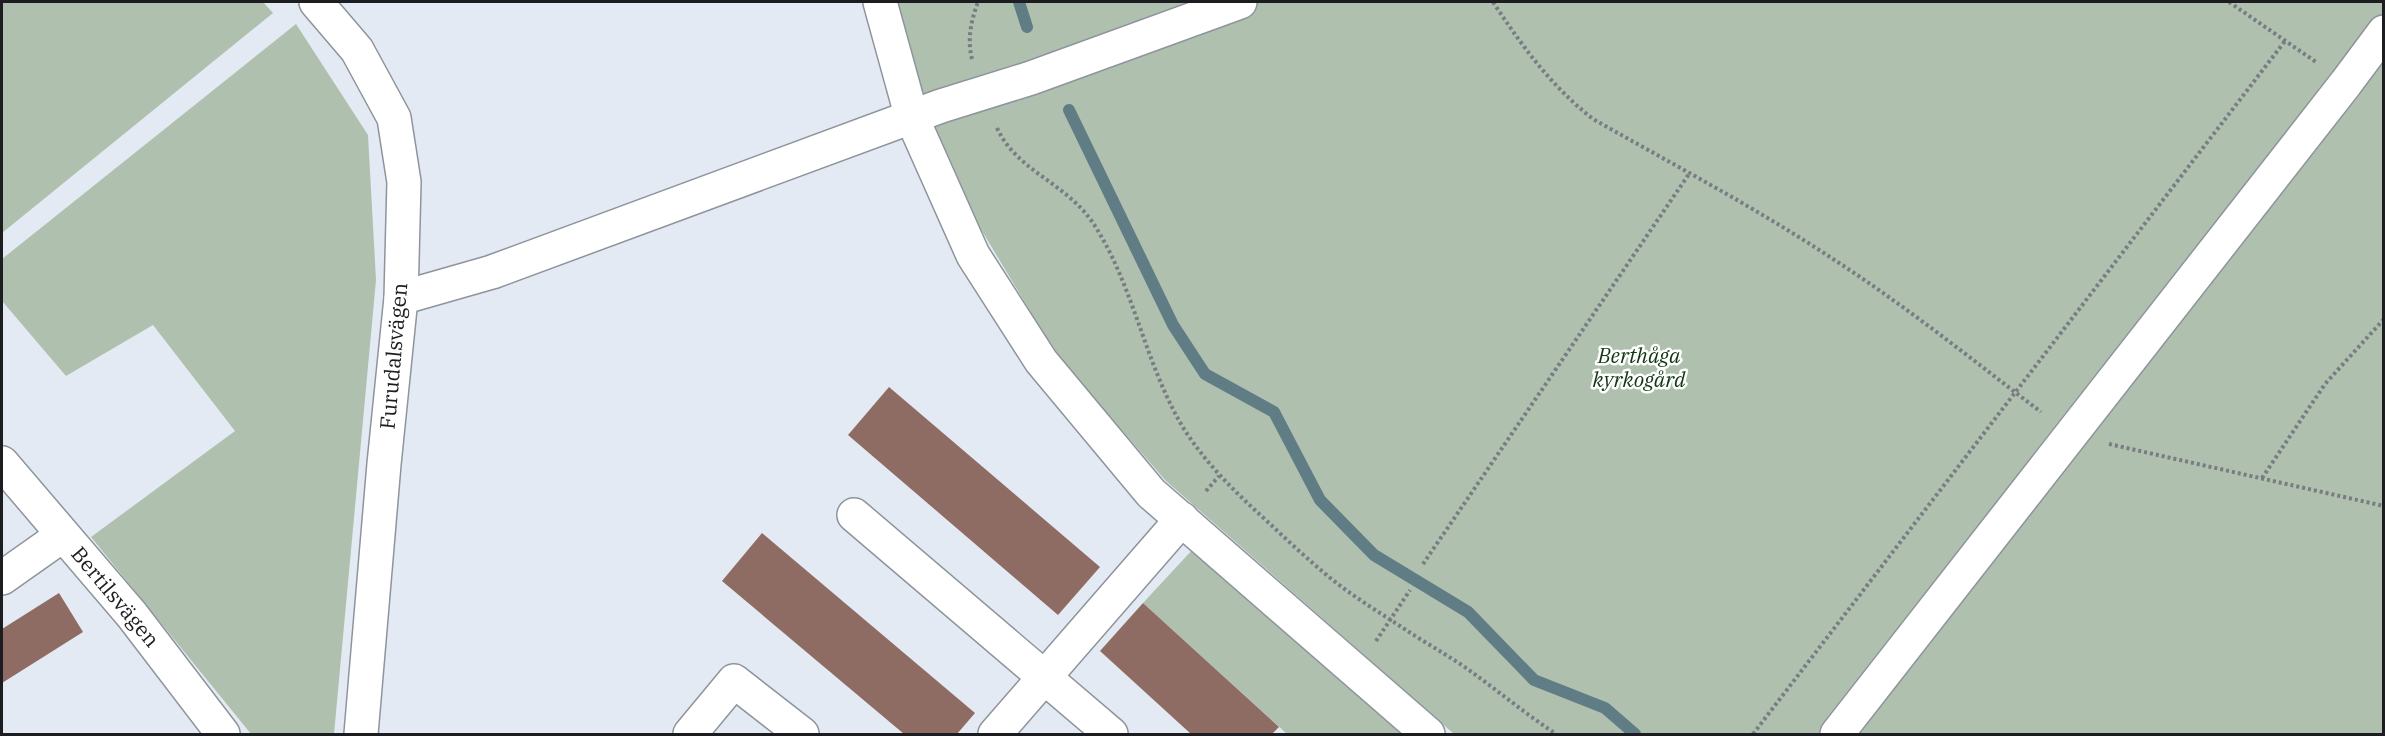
<svg xmlns="http://www.w3.org/2000/svg" width="2385" height="736" font-family="'IBM Plex Serif',serif">
  <style>
    .green { fill: #afc0af }
    .lines { fill: none; stroke-linecap: round; stroke-linejoin: round }
    .stream { stroke: #607d86; stroke-width: 12 }
    .building { fill: #8e6c64 }
    .minor-casing { stroke: #8e949c; stroke-width: 36 }
    .path { stroke: #797c82; stroke-width: 4; stroke-dasharray: 3 3; stroke-linecap: butt }
    .minor { stroke: #fff; stroke-width: 33 }
    .labels { text-anchor: middle; stroke-width: 5; stroke-linejoin: round; paint-order: stroke }
    .street-label { font-size: 21px; fill: #1b1d20; stroke: #fff }
    .park-label { font-size: 21px; font-style: italic; fill: #103713; stroke: #fff }
  </style>
  <rect width="100%" height="100%" fill="#e4eaf3"/>
  <g class="green">
    <polygon points="2,2 263,2 273,13 2,233"/>
    <polygon points="894,2 2383,2 2383,734 1454,734 1166,481 1057,356 964,201 906,53"/>
    <polygon points="296,24 368,135 376,280 334,734 251,734 91,537 235,431 153,325 66,376 2,301 2,259"/>
    <polygon points="1193,549 1401,734 1287,734 1143,603"/>
  </g>
  <g class="lines">
    <g class="stream">
      <polyline points="1019,2 1027,27"/>
      <polyline points="1069,110 1173,325 1205,374 1274,412 1320,500 1374,555 1468,612 1534,680 1605,708 1635,734"/>
    </g>
  </g>
  <g class="building">
    <polygon points="889,387 1100,567 1058,615 848,435"/>
    <polygon points="762,533 975,713 957,734 904,734 722,581"/>
    <polygon points="59,593 83,632 2,683 2,629"/>
    <polygon points="1143,603 1279,727 1272,734 1191,734 1100,651"/>
  </g>
  <g class="lines">
    <g class="minor-casing">
      <g id="minor">
        <polyline points="316,2 357,50 394,118 404,182 401,298 384,464 361,734"/>
        <polyline points="880,2 912,118 973,255 1041,361 1151,493 1428,734"/>
        <polyline points="401,298 492,272 941,106 1031,78 1240,2"/>
        <polyline points="2,463 132,615 223,734"/>
        <polyline points="854,515 1111,734"/>
        <polyline points="2,578 63,535"/>
        <polyline points="690,734 734,681 802,734"/>
        <polyline points="995,734 1182,519"/>
        <polyline points="1837,734 2346,83 2384,32"/>
      </g>
    </g>
    <g class="path">
      <path d="M1493,2C1522,46 1551,86 1593,119C1674,165 1758,209 1836,261C1907,307 1974,361 2041,412"/>
      <polyline points="2229,2 2316,62"/>
      <path d="M972,59C967,39 971,21 978,2"/>
      <path d="M997,128C1018,173 1067,182 1095,226C1135,289 1145,365 1184,429C1207,465 1237,494 1269,523C1286,539 1304,556 1322,571C1346,592 1374,609 1400,626C1422,641 1446,654 1469,670C1498,691 1526,714 1556,734"/>
      <polyline points="2109,444 2384,506"/>
      <polyline points="2262,478 2325,384 2384,319"/>
      <polyline points="1206,491 1219,476"/>
      <polyline points="1423,564 1689,174"/>
      <polyline points="1376,641 1410,590"/>
      <polyline points="1753,734 2285,41"/>
    </g>
    <use href="#minor" class="minor"/>
  </g>
  <g class="labels">
    <g class="street-label">
      <text transform="translate(394 356) rotate(-85)" y="7">Furudalsvägen</text>
      <text transform="translate(115 597) rotate(50)" y="7">Bertilsvägen</text>
    </g>
    <g class="park-label">
      <text x="1639" y="363">Berthåga<tspan x="1639" dy="24">kyrkogård</tspan></text>
    </g>
  </g>
  <rect width="2385" height="736" fill="none" stroke="#1b1d20" stroke-width="6"/>
</svg>
